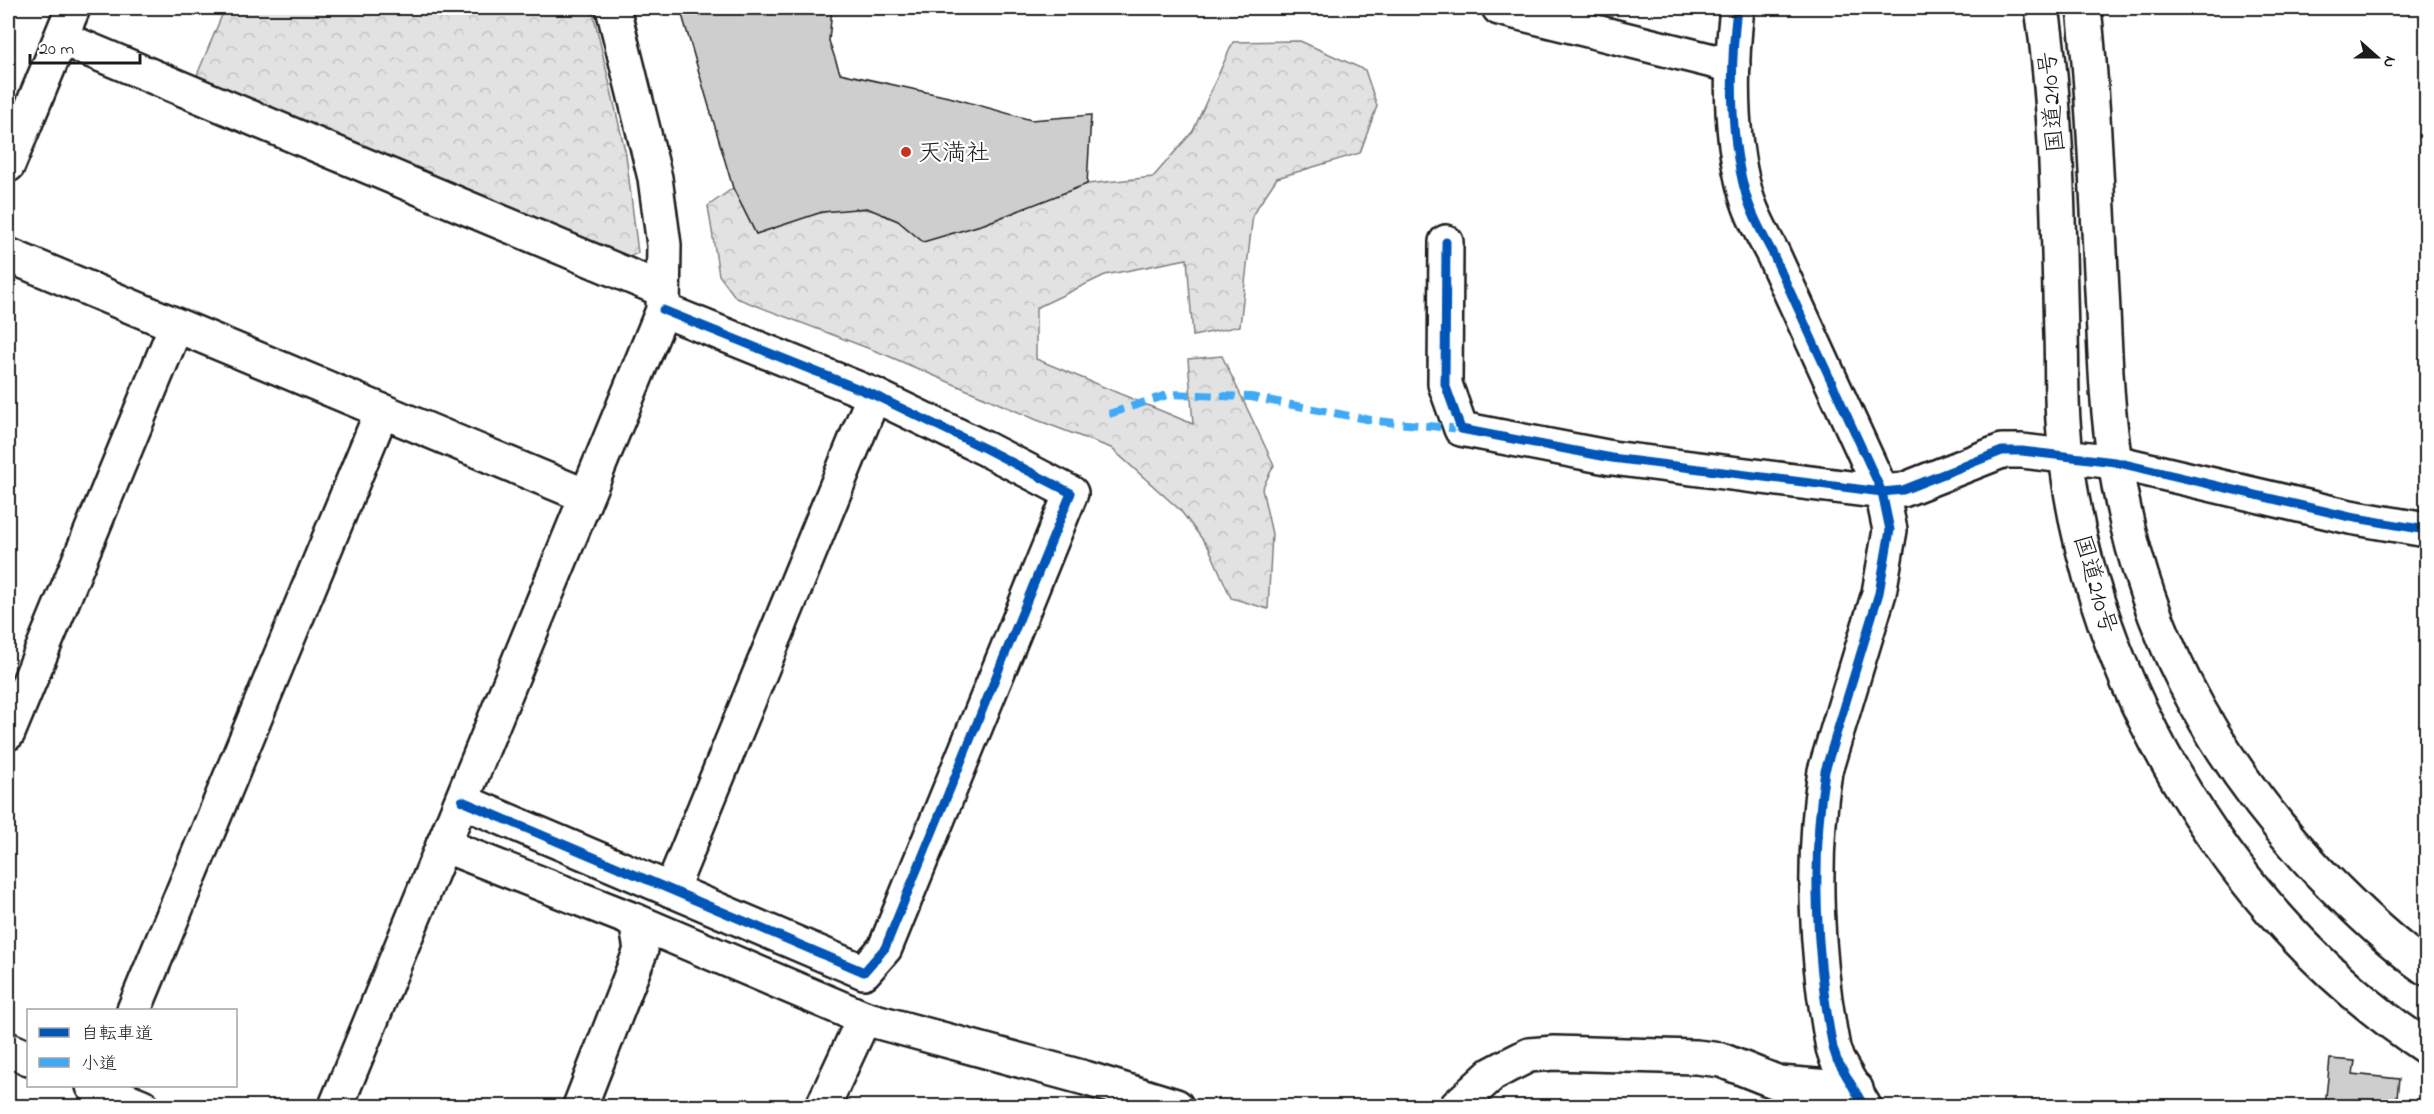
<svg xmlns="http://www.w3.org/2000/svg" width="2434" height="1114" font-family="'Indie Flower','Klee One',sans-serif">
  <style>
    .forest { fill: url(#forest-crowns); stroke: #7f7f7f; stroke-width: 1.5 }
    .building { fill: #cecece; stroke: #1c1c1c; stroke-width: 1.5 }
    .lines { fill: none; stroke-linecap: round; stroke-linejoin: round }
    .minor-casing { stroke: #1c1c1c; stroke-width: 38 }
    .tertiary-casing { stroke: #1c1c1c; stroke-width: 38 }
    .trunk-casing { stroke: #1c1c1c; stroke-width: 38 }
    .minor { stroke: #fff; stroke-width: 33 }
    .tertiary { stroke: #fff; stroke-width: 33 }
    .trunk { stroke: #fff; stroke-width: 33 }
    .quiet { stroke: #3fa9f5; stroke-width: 8; stroke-dasharray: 15 8; stroke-linecap: butt }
    .cycleway-casing { stroke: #fff; stroke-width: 13 }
    .cycleway { stroke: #0057b8; stroke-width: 9 }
    .poi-dot { fill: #c8321e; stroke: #fff; stroke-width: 2 }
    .labels { text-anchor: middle; stroke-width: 4.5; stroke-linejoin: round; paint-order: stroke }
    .street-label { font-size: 24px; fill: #1c1c1c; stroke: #fff }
    .poi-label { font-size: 24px; fill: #1c1c1c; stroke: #fff; text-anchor: start }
  </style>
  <defs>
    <pattern id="forest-crowns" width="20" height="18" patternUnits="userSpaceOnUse" patternTransform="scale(1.5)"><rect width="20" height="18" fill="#e2e2e2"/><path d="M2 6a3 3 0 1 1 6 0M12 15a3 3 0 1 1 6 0" fill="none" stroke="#c1c1c1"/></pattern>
  </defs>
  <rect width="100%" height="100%" fill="#fff"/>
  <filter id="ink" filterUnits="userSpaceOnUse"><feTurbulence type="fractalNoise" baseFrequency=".0167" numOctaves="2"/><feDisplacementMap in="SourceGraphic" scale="12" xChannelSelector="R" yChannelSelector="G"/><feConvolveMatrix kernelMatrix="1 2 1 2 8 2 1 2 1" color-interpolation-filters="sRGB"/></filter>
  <g filter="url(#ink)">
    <g class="forest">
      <polygon points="225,8 592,8 626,155 638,253 621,260 194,82"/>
      <path d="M1300,41L1365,70L1377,106L1360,153L1277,178L1253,214L1240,326L1193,336L1187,259L1105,275L1036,308V359L1193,424L1188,359L1222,356L1274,465L1262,489L1272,534L1268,609L1231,598L1209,548L1180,510L1111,448L1037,420L886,355L736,298L719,275L708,206L733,188L756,234C800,219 855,193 899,221C908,227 916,236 923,242L984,224L1087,184L1153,177L1193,131L1233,42Z"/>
    </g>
    <g class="building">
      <polygon points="680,8 832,8 829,41 840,73 953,98 1031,120 1091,115 1087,184 984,224 923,242 898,221 867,208 822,212 756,234 733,188"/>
      <polygon points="2330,1059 2355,1061 2353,1074 2399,1079 2396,1106 2325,1106"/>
    </g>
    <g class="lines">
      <g class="minor-casing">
        <g id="minor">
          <polyline points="1499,8 1733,66"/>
          <path d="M1737,8C1730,69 1729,135 1746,195C1752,216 1763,235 1773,254L1882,492L1890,530L1879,593L1825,771C1811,861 1816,959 1833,1048L1837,1060L1864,1106"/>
          <polyline points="61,38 663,290"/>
          <polyline points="8,165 73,8"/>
          <polyline points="1446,242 1445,384 1461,429 1612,458 1882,492 1903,490 2002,451 2022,451 2115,462 2350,517 2426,530"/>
          <polyline points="8,255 586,496"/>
          <polyline points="8,733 176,326"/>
          <polyline points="462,801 864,972 885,948 1071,493 986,449 874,395 663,310"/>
          <polyline points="443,845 636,921 641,950 580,1106"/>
          <polyline points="671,890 874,395"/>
          <polyline points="636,921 864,1018 1085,1078 1176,1106"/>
          <polyline points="134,1010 382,411"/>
          <polyline points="8,1049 28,1058"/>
          <polyline points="93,1086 142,1106"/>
          <polyline points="823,1106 864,1018"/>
          <polyline points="1457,1106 1492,1074 1509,1065 1529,1055 1554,1053 1696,1057 1721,1060 1779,1083 1856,1089"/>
        </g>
      </g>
      <g class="tertiary-casing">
        <polyline id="tertiary" points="336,1106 663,310 664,245 655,178 613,8"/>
      </g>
      <g class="trunk-casing">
        <g id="trunk">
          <path d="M2042,8C2058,116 2058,225 2061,334C2062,363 2061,392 2063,421C2078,662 2225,915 2426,1047"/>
          <path d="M2084,8C2094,102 2097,196 2102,291C2105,348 2106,405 2115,462C2140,623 2208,753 2319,872C2352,906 2388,941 2426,968"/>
        </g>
      </g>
      <use href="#minor" class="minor"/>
      <use href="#tertiary" class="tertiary"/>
      <use href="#trunk" class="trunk"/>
      <polyline class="quiet" points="1109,414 1170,394 1251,397 1376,421 1461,429"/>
      <g class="cycleway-casing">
        <g id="cycleway">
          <path d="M1737,8C1730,69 1729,135 1746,195C1752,216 1763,235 1773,254L1882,492L1890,530L1879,593L1825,771C1811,861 1816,959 1833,1048L1837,1060L1864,1106"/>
          <polyline points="1446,242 1445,384 1461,429 1612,458 1882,492 1903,490 2002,451 2022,451 2115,462 2350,517 2426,530"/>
          <polyline points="462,801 864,972 885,948 1071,493 986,449 874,395 663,310"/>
        </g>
      </g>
      <use href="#cycleway" class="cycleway"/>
    </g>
  </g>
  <circle class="poi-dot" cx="906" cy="152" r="6"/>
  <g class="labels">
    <g class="street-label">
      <text transform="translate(2051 102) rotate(-95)" y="8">国道210号</text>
      <text transform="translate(2096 584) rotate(74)" y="8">国道210号</text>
    </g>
    <g class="poi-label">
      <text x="918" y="160">天満社</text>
    </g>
  </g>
  <rect width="2434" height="1114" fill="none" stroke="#fff" stroke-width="30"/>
  <rect x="15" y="15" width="2404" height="1084" fill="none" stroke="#1c1c1c" stroke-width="2" filter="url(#ink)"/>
  <rect x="27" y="1009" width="210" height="78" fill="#ffffff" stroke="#a4a4a4" stroke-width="1.5"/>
  <rect x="39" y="1028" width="30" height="9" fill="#0057b8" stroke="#a4a4a4" stroke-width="1.5"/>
  <text x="81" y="1039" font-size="18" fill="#1c1c1c">自転車道</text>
  <rect x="39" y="1058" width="30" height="9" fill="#3fa9f5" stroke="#a4a4a4" stroke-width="1.5"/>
  <text x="81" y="1069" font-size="18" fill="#1c1c1c">小道</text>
  <g transform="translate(2377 57) rotate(111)" stroke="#ffffff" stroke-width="4.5" paint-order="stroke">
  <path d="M0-4.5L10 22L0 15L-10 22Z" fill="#1c1c1c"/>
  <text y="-9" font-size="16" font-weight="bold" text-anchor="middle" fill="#1c1c1c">N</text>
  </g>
  <path d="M30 54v9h110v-9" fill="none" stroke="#1c1c1c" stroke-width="3"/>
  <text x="39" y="54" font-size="18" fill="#1c1c1c" stroke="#ffffff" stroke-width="4.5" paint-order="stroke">20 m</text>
</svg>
